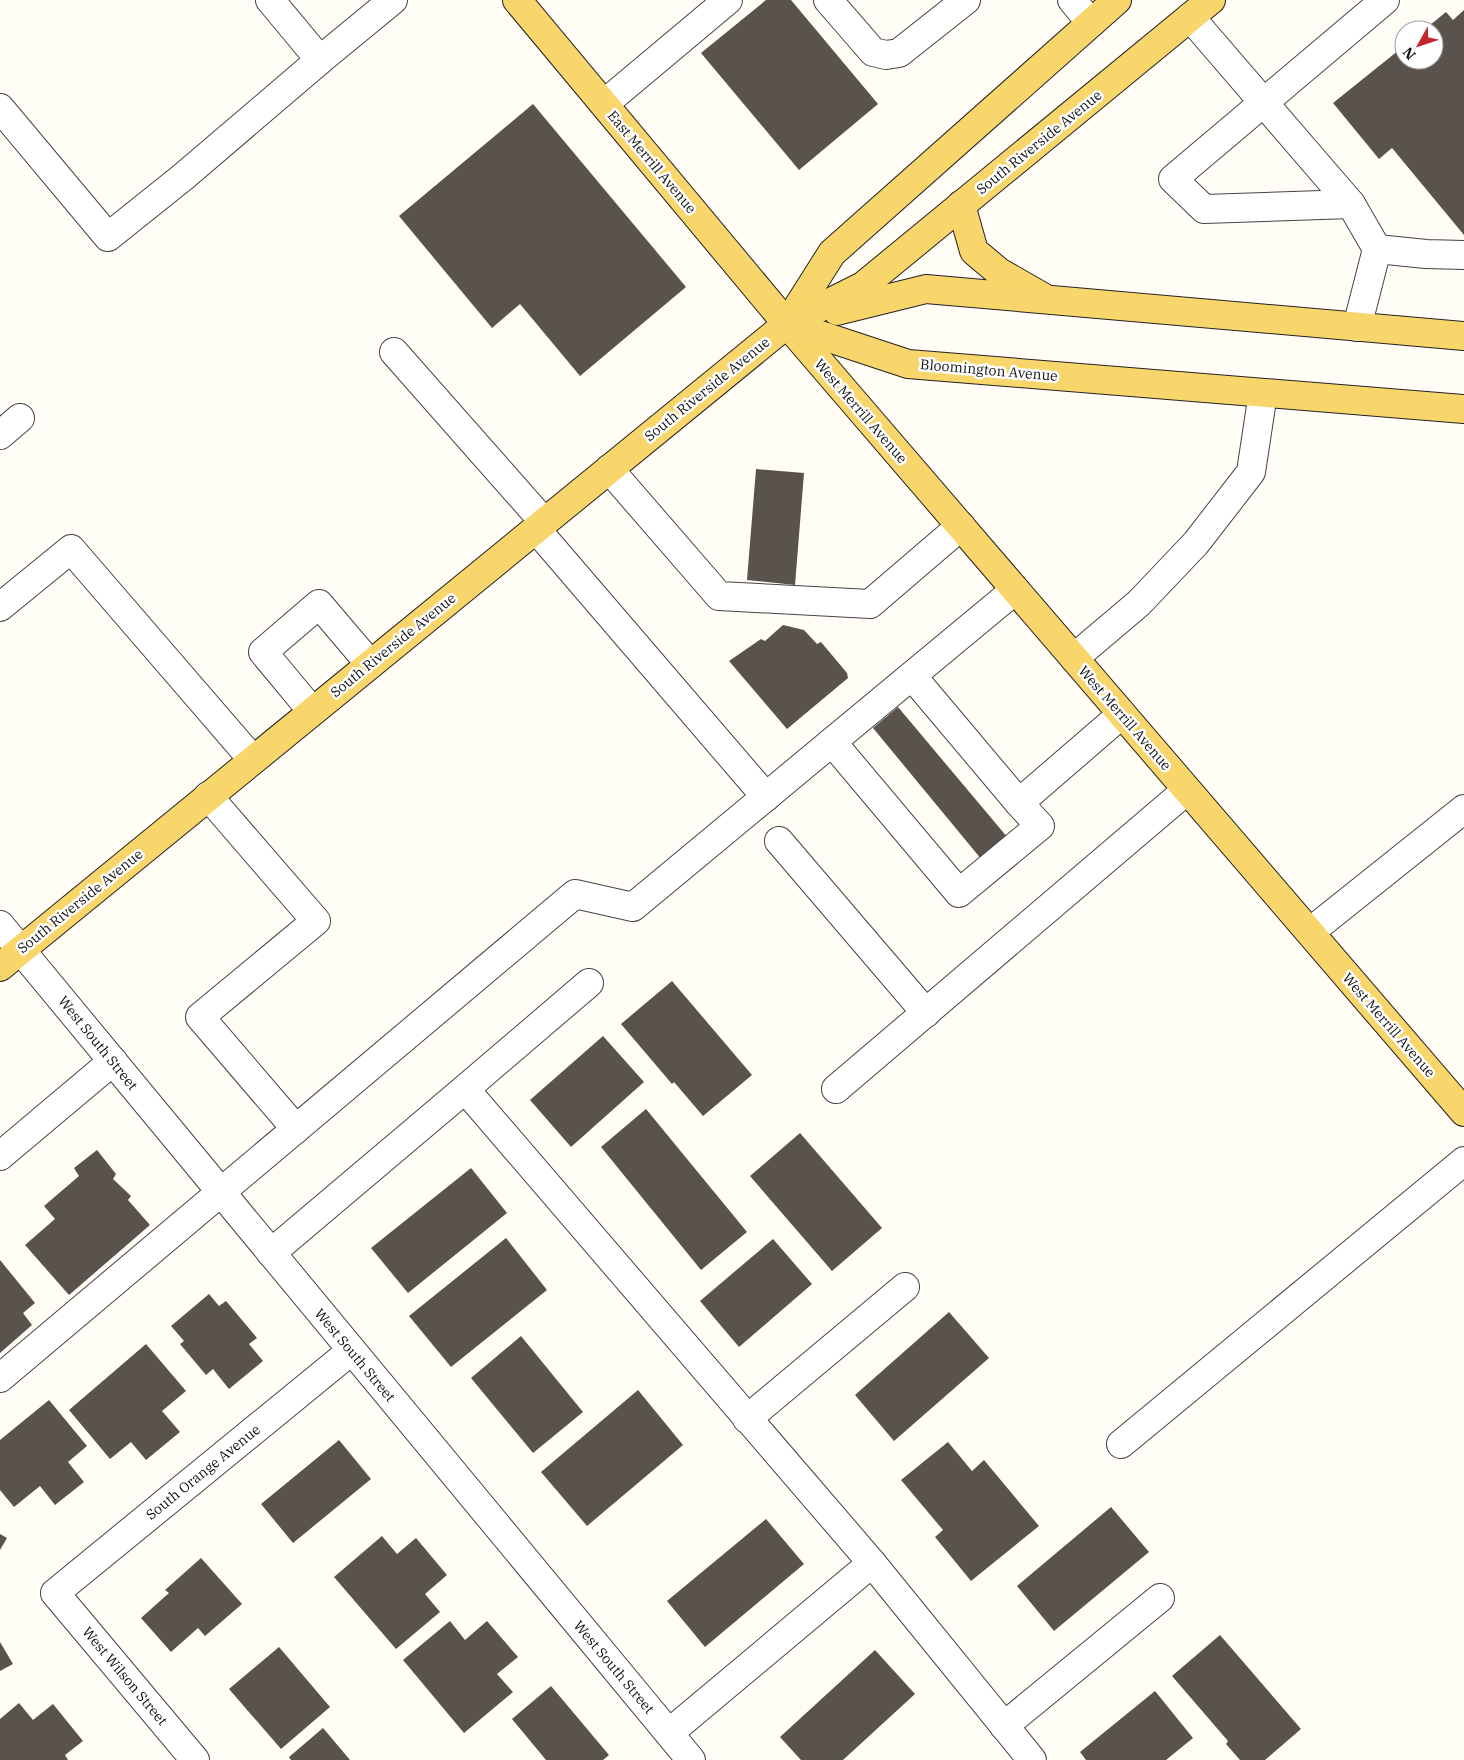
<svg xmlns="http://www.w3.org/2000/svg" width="1464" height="1760" font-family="'IBM Plex Serif',serif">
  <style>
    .building { fill: #5a524d }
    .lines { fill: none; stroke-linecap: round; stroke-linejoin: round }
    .minor-casing { stroke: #444; stroke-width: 30 }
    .major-casing { stroke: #222; stroke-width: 30 }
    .minor { stroke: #fff; stroke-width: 28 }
    .major { stroke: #f9d66b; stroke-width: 28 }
    .labels { text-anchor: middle; stroke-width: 5; stroke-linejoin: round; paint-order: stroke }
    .street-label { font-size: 14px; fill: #111; stroke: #fff }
  </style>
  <rect width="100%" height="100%" fill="#fffdf5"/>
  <g class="building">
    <polygon points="766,0 791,0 878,104 799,170 701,53"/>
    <polygon points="1464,10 1464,235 1392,148 1379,159 1333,103 1404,46 1404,60 1434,60 1434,30 1424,30 1446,12 1453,20"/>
    <polygon points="533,104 686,287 580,376 520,304 492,328 399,216"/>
    <polygon points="756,469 804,473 795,585 747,580"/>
    <polygon points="783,625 804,630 817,644 821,642 847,673 848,678 787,729 729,661 761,639 765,641"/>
    <polygon points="898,707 1008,838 982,860 873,728"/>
    <polygon points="672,981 752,1075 703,1116 674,1082 672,1084 621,1024"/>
    <polygon points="603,1036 644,1082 571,1147 530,1100"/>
    <polygon points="646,1109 747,1232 701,1270 601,1147"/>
    <polygon points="800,1133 882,1228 832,1271 750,1176"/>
    <polygon points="97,1150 116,1174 113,1179 131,1196 128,1200 150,1225 69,1295 25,1245 55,1219 44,1206 79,1176 74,1168"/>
    <polygon points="471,1168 507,1213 408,1293 371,1248"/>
    <polygon points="506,1238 547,1290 451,1367 409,1316"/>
    <polygon points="773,1239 812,1284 739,1347 700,1301"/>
    <polygon points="0,1260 35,1303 23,1313 32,1325 0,1353"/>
    <polygon points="209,1294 219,1306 226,1301 257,1338 249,1344 263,1361 229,1389 213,1369 206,1375 180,1344 184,1341 171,1326"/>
    <polygon points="949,1312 989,1358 894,1441 855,1395"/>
    <polygon points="521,1336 583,1412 533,1453 471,1378"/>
    <polygon points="146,1344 186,1391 162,1411 180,1432 146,1460 131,1442 110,1459 69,1410"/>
    <polygon points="638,1390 683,1445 587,1526 541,1472"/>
    <polygon points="49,1400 87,1446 68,1462 84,1482 55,1505 40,1486 14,1507 0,1490 0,1440"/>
    <polygon points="339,1440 371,1479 293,1543 261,1504"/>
    <polygon points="948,1442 972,1471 984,1460 1039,1526 971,1581 935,1537 943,1530 901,1480"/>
    <polygon points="1111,1507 1149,1552 1054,1631 1017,1586"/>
    <polygon points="766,1519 804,1564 705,1647 667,1601"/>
    <polygon points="0,1534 7,1538 0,1550"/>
    <polygon points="382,1536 397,1554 416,1538 447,1575 425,1594 440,1612 396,1649 334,1577"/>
    <polygon points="201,1558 242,1604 205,1636 198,1628 171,1652 141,1618 169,1593 165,1590"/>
    <polygon points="450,1621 465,1640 487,1621 518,1657 497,1674 513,1692 464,1733 403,1660"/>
    <polygon points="1220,1635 1301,1729 1265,1760 1240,1760 1226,1744 1228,1741 1172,1676"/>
    <polygon points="0,1642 13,1664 0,1671"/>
    <polygon points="279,1647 330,1707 281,1749 229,1689"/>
    <polygon points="875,1650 915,1694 843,1760 801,1760 780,1737"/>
    <polygon points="551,1686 609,1755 603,1760 546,1760 512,1719"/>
    <polygon points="1155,1691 1193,1738 1166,1760 1086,1760 1080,1752"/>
    <polygon points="19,1703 33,1720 53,1704 83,1741 65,1755 68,1760 0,1760 0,1719"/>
    <polygon points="323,1728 350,1760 291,1760 289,1757"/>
  </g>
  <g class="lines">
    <g class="minor-casing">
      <g id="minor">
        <polyline points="270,0 320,60 393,0"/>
        <polyline points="828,0 873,52 886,55 899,53 966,0"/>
        <polyline points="1072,0 1091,23"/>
        <polyline points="1190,17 1351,204 1377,249 1357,327"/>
        <polyline points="604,104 728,0"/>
        <polyline points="0,108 108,237 183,177 320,60"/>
        <polyline points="1351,204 1204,209 1173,179 1385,0"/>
        <polyline points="1377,249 1426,254 1464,255"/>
        <polyline points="394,352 544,522"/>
        <polyline points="0,435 20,418"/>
        <polyline points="609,469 719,596 870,604 961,526"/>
        <polyline points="536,529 766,797"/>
        <polyline points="0,607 71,549 253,760"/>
        <polyline points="1074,658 1139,603 1196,543 1251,472 1263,393"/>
        <polyline points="912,676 1019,803 1122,714"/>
        <polyline points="312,711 263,652 319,604 370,664"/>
        <polyline points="832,742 959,893 1040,826 1019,803"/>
        <polyline points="208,796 316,921 200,1017 296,1129"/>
        <polyline points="779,841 926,1013"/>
        <polyline points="0,925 691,1760"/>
        <polyline points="1310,932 1464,809"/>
        <polyline points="465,1089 589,983"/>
        <polyline points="836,1089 1187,790"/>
        <polyline points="0,1156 113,1061"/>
        <polyline points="271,1253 465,1089 872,1563"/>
        <polyline points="0,1378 575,894 633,907 1015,590"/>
        <polyline points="747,1419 905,1287"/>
        <polyline points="1121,1444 1464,1161"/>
        <polyline points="1004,1726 1160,1598"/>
        <polyline points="669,1733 872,1563 1032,1760"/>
        <polyline points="195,1760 55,1593 351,1351"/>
      </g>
    </g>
    <g class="major-casing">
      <g id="major">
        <polyline points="517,0 787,324 1464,1112"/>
        <polyline points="961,205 974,251 999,272 1041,296"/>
        <polyline points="837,311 926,289 1464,336"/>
        <polyline points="787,324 908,364 1464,409"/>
        <polyline points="787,324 832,253 1117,0"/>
        <polyline points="0,967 787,324 863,286 1211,0"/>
      </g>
    </g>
    <use href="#minor" class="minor"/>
    <use href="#major" class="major"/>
  </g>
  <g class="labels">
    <g class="street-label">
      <text transform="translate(1039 142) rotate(-39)" y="5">South Riverside Avenue</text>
      <text transform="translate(652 162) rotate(50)" y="5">East Merrill Avenue</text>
      <text transform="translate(989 370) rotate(5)" y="5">Bloomington Avenue</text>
      <text transform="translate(707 389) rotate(-39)" y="5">South Riverside Avenue</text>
      <text transform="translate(861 411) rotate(49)" y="5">West Merrill Avenue</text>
      <text transform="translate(393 645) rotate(-39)" y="5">South Riverside Avenue</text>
      <text transform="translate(1125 718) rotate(49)" y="5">West Merrill Avenue</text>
      <text transform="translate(80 901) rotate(-39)" y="5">South Riverside Avenue</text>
      <text transform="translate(1389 1025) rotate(49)" y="5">West Merrill Avenue</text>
      <text transform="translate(98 1043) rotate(51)" y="5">West South Street</text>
      <text transform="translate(355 1355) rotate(50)" y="5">West South Street</text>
      <text transform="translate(203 1472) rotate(-39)" y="5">South Orange Avenue</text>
      <text transform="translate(614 1667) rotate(50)" y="5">West South Street</text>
      <text transform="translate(125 1676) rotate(50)" y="5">West Wilson Street</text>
    </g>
  </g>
  <g transform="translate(1419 45) rotate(230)"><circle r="24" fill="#ffffff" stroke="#a0a0a0"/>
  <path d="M0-4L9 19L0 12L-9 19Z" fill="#c4262e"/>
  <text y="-8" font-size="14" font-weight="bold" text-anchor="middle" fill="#111111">N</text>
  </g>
</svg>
